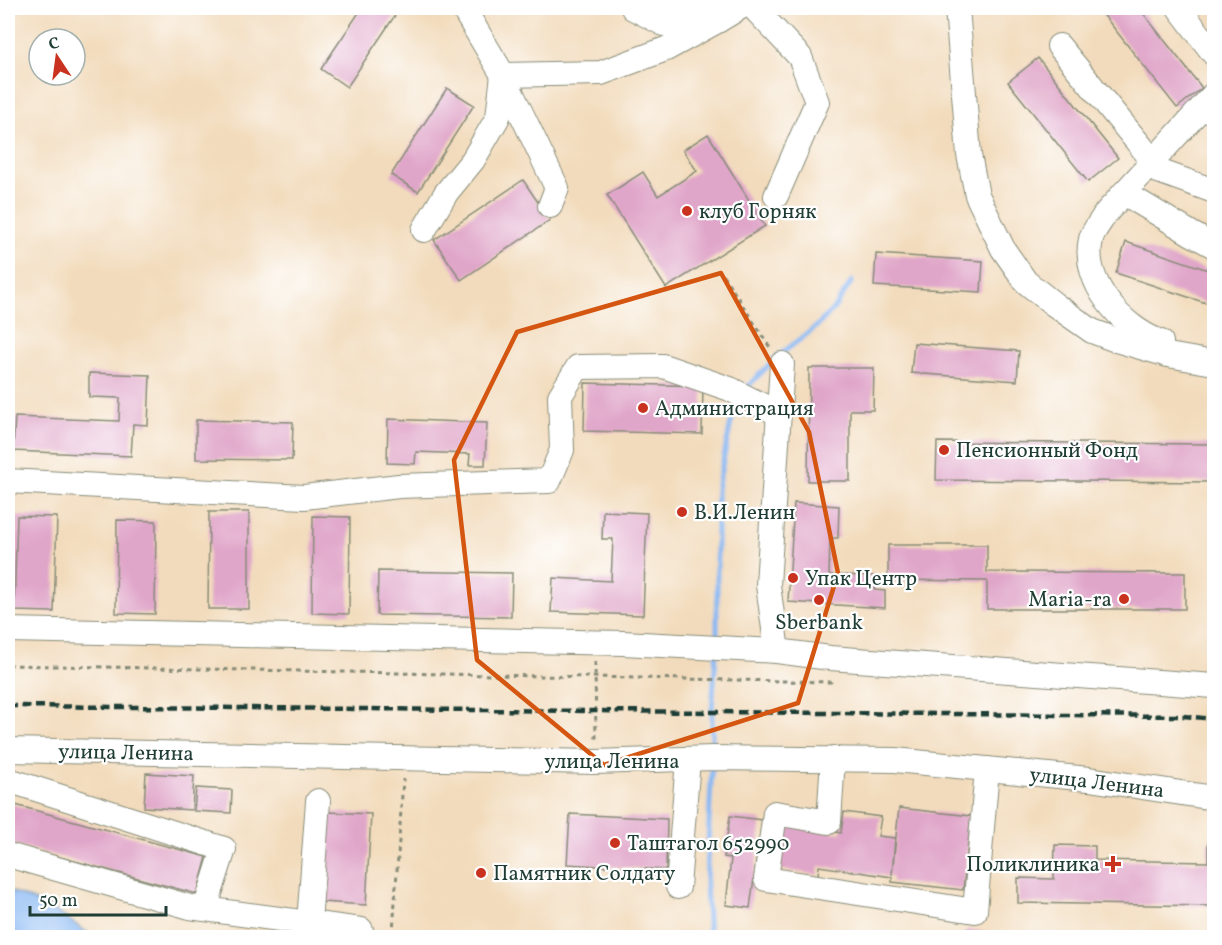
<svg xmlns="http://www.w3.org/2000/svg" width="1222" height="945" font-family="Vollkorn,serif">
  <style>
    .water { fill: #87b7f3; stroke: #537a94; stroke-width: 1.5 }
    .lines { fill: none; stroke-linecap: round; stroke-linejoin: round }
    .stream { stroke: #87b7f3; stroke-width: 5 }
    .building { fill: #e0a6c9 }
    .minor-casing { stroke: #888c78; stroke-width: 26 }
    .path { stroke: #888c78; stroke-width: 3; stroke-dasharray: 4.5 4.5; stroke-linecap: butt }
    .minor { stroke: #fff; stroke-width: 24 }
    .rail { stroke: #1f3d34; stroke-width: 4.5; stroke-dasharray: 9 4.5; stroke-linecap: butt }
    .marked { fill: none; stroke: #d45610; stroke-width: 4.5; stroke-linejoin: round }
    .poi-dot { fill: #c8321e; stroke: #fff; stroke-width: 2 }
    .labels { text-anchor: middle; stroke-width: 4.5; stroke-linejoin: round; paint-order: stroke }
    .poi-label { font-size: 21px; fill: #1f3d34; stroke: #fff; text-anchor: start }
    .street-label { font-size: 21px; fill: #1f3d34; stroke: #fff }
  </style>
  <rect width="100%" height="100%" fill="#fff"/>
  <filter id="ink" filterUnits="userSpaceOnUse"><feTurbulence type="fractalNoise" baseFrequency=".0167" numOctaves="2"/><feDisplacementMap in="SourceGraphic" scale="12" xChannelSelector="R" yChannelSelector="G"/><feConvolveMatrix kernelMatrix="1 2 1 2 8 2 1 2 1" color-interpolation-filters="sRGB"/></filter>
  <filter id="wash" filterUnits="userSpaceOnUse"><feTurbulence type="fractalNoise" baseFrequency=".008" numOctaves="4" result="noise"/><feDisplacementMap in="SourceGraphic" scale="24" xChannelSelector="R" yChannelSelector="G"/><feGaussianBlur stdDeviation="1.35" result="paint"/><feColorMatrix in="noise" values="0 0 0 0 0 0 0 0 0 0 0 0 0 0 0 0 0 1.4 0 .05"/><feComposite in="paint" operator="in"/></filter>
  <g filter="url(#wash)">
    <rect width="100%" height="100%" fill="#f2dbbc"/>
    <polygon class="water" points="8,890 48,906 94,937 8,937"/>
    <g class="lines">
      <g class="stream">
        <polyline points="744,390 777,357 816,327 835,307 852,281"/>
        <polyline points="717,641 717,489 731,423 738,400"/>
        <polyline points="712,752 712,711 716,653"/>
        <polyline points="709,938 706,883 712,764"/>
      </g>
    </g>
    <g id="blocks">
      <g class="building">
        <polygon points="362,8 400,8 347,87 321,69"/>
        <polygon points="1098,8 1139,8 1202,88 1177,108"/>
        <polygon points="1038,58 1118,158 1088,182 1008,82"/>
        <polygon points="447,88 474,105 418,192 391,175"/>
        <polygon points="708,134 765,226 666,288 607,195 643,172 658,196 697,171 683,150"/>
        <polygon points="523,180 550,220 461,280 434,240"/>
        <polygon points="1126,242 1214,272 1214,298 1212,305 1116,273"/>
        <polygon points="876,254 983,261 981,292 874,286"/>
        <polygon points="914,343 1019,351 1017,381 911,373"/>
        <polygon points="809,368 874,368 873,410 850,410 850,481 808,481"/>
        <polygon points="89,373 150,375 148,425 133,424 131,456 13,451 15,417 119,421 120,398 89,397"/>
        <polygon points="585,383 703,386 702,434 584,431"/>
        <polygon points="388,419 487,423 485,465 469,465 470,454 416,452 415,464 387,463"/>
        <polygon points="196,420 293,422 292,460 196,459"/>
        <polygon points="937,442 1214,444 1214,482 936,480"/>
        <polygon points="794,503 839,506 838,538 830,538 829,575 875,576 875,590 885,591 885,608 788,602"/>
        <polygon points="603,511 647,513 643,615 551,612 553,578 611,581 613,539 602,539"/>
        <polygon points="209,512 249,512 249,609 208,609"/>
        <polygon points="17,516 57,517 54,612 14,611"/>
        <polygon points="313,516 350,517 349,614 312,613"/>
        <polygon points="117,520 156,521 155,614 116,613"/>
        <polygon points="888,545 987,545 987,572 1185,573 1185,609 987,609 987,581 888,580"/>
        <polygon points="378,571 512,573 511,617 377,615"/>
        <polygon points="146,773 194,776 192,810 144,807"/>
        <polygon points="196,788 232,790 231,813 194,811"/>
        <polygon points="8,803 207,857 197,894 8,843"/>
        <polygon points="899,808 971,816 963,890 892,882 892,877 819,866 818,875 776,869 782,825 841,833 844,812 881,817 878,836 895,838 892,875"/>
        <polygon points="328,812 371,814 366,905 322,902"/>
        <polygon points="570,814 667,819 666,870 567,864"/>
        <polygon points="730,816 762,820 750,908 726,905 731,858 724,857"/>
        <polygon points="1208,842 1214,842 1214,906 1018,903 1018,878 1054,879 1055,845 1095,846 1095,860 1208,862"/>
        <polygon points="967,929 987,932 987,938 966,938"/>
        <polygon points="281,932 310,935 309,938 280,938"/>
      </g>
    </g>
  </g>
  <g filter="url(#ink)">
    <use href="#blocks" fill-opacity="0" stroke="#888c78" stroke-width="1.5"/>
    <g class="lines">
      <g class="minor-casing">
        <g id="minor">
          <polyline points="463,8 503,75 557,188 550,206"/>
          <polyline points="633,8 664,24 686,25 719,20 739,8"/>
          <polyline points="754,8 800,57 817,102 776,196"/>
          <polyline points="957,8 969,155 977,195 1003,249 1026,282 1055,305 1092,331 1116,340 1168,355 1214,363"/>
          <polyline points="1179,8 1214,54"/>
          <polyline points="1059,46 1153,161"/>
          <polyline points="1147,167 1214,191"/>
          <polyline points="1124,193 1192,234 1214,246"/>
          <polyline points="424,230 446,193 473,160 498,117 503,75 601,73 666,49 719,20"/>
          <path d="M1161,342C1123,329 1081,282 1091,239C1093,230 1101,222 1105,214L1214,94"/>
          <polyline points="8,481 304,497 399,486 549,481 562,450 560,396 578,367 663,366 730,389 779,414"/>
          <polyline points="8,630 623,643 777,651 830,658 1214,686"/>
          <polyline points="777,651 768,585 782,364"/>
          <polyline points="8,750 595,762 712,758 895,760 1089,779 1214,798"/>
          <polyline points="833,758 829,822 775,813 766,879 975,911 987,769"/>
          <polyline points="8,780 224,849 205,909"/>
          <polyline points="8,855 190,907 361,930"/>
          <polyline points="678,887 688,760"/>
          <polyline points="309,923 318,801"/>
        </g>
      </g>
      <g class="path">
        <polyline points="723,275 771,349"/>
        <polyline points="595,662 596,742"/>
        <polyline points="8,665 831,682 831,680"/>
        <polyline points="382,931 393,932 403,779"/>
      </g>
      <use href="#minor" class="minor"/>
      <polyline class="rail" points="8,706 1183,716 1214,719"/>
    </g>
  </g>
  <path class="marked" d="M721,273L809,432L838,573L798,703L604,765L477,660L454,460L517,332Z"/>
  <g class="poi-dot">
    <circle cx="687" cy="211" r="6"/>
    <circle cx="643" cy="408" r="6"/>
    <circle cx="944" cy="450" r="6"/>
    <circle cx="682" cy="512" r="6"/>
    <circle cx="793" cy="578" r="6"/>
    <circle cx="1124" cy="599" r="6"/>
    <circle cx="819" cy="600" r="6"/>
    <circle cx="615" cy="843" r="6"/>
    <path d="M1110 855h6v6h6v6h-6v6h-6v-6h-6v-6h6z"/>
    <circle cx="481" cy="873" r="6"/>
  </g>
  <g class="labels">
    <g class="poi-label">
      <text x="699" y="218">клуб Горняк</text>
      <text x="655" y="415">Администрация</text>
      <text x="956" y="457">Пенсионный Фонд</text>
      <text x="694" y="519">В.И.Ленин</text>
      <text x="805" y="585">Упак Центр</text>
      <text x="1112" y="606" text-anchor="end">Maria-ra</text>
      <text x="819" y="629" text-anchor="middle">Sberbank</text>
      <text x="627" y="850">Таштагол 652990</text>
      <text x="1100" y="871" text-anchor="end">Поликлиника</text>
      <text x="493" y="880">Памятник Солдату</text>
    </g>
    <g class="street-label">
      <text transform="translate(126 752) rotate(1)" y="7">улица Ленина</text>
      <text x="612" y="768">улица Ленина</text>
      <text transform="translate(1097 782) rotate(7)" y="7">улица Ленина</text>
    </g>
  </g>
  <rect width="1222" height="945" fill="none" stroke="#fff" stroke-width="30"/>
  <g transform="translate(57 57) rotate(347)"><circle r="28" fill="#ffffff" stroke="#a5b1ae" stroke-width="1.5"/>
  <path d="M0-4.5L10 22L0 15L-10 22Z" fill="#c8321e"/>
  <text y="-9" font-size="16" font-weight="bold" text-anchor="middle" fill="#1f3d34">С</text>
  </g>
  <path d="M30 906v9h136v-9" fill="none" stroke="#1f3d34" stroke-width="3"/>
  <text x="39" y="906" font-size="18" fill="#1f3d34" stroke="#ffffff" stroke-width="4.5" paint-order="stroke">50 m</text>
</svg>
